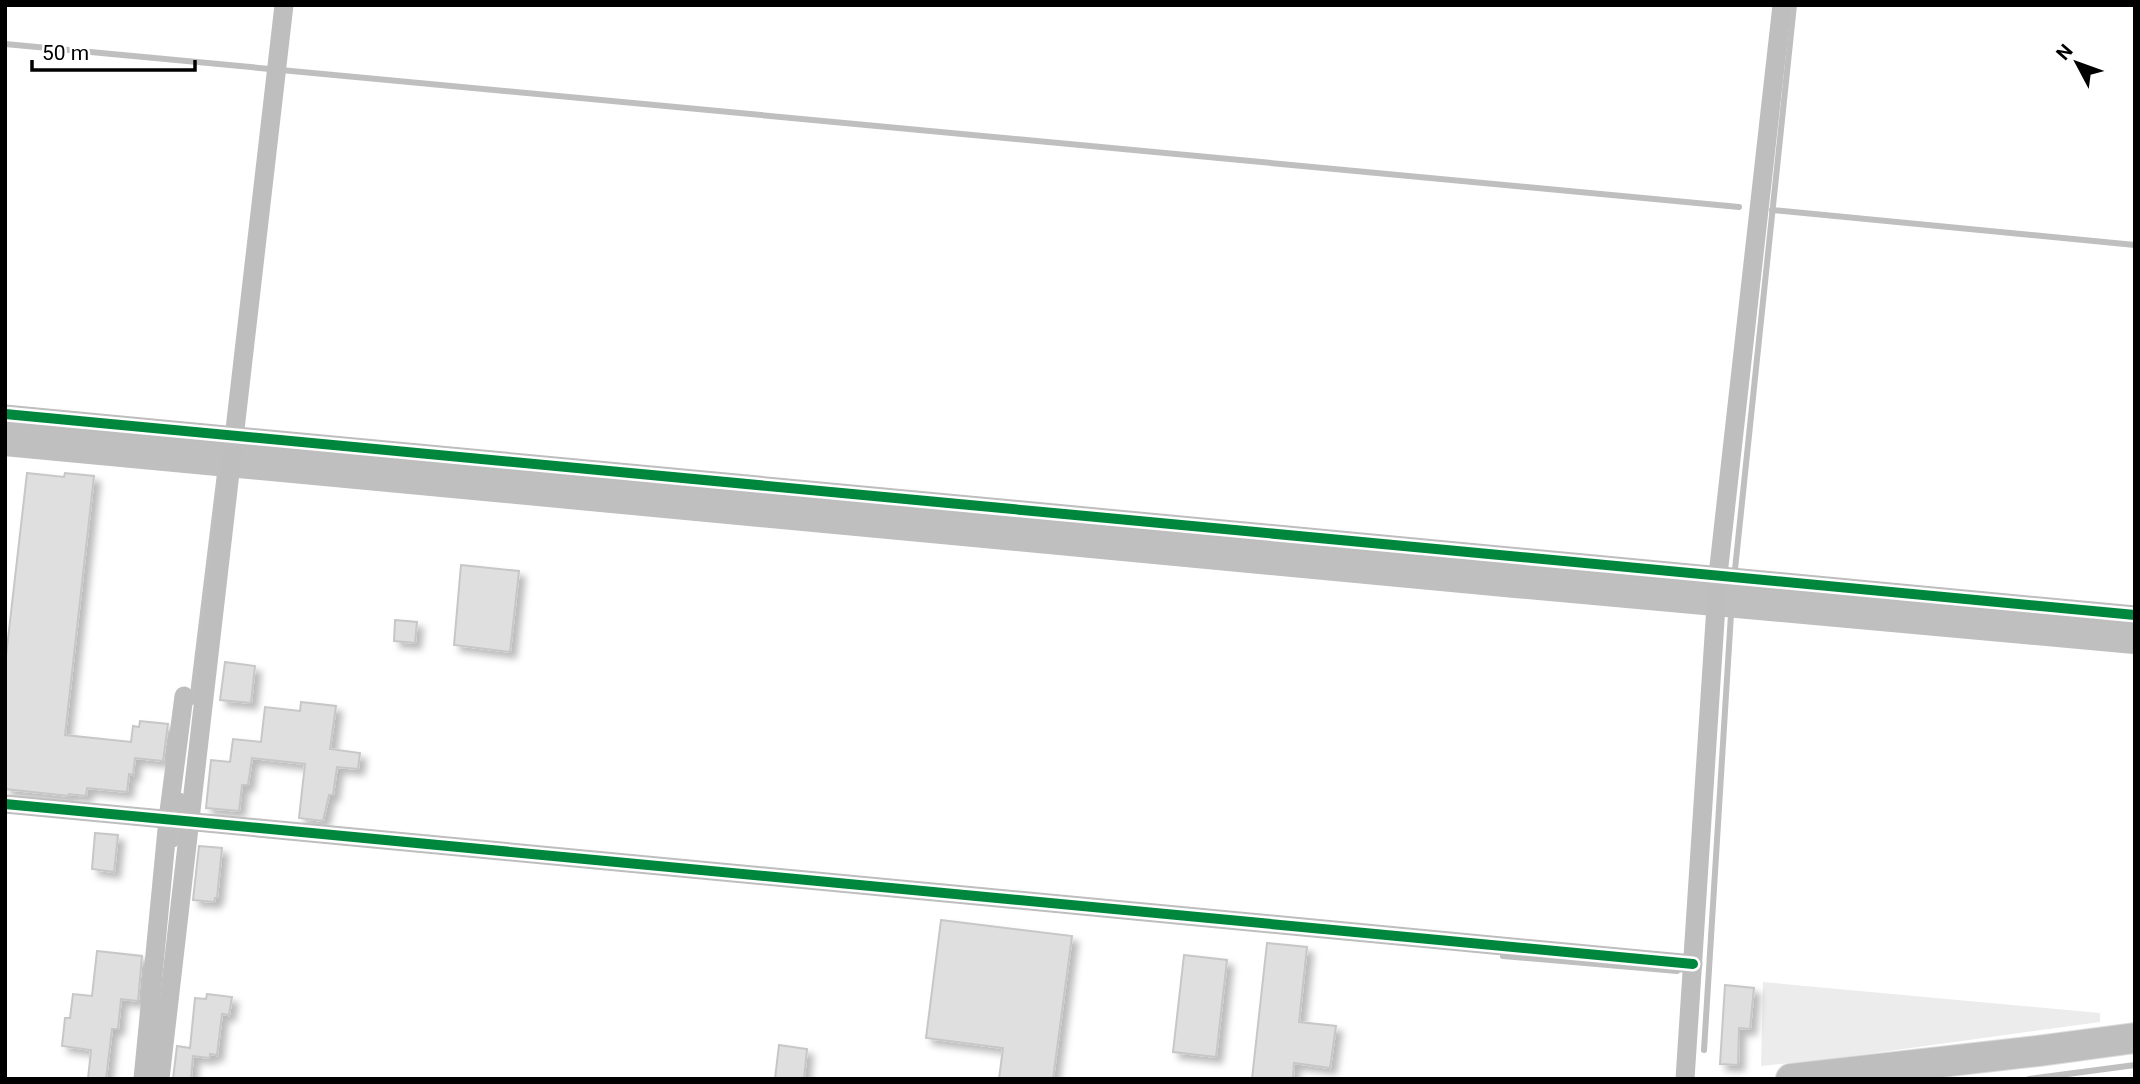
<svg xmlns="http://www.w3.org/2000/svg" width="2140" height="1084" font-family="Roboto,sans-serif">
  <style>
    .green { fill: #ececec }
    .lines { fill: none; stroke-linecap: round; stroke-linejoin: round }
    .stream { stroke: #bfbfbf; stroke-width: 6 }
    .river { stroke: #bfbfbf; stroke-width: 38 }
    .building { fill: #dfdfdf; stroke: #c7c7c7; stroke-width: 2; filter: url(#shadow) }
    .primary-casing { stroke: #dbdbdb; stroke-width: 32 }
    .street { stroke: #bebebe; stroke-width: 19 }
    .primary { stroke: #bebebe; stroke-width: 30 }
    .cycleway-casing { stroke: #fff; stroke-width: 15 }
    .cycleway { stroke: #00873e; stroke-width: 10 }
  </style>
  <defs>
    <filter id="shadow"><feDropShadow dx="6" dy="6" stdDeviation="3.5" flood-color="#0004"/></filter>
  </defs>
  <rect width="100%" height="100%" fill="#fff"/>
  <polygon class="green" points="1763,982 2100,1013 2100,1022 1838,1058 1761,1066"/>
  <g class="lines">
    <g class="stream">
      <polyline points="5,44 1739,207"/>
      <polyline points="1772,210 2135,245"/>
      <polyline points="192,702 222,457"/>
      <polyline points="175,844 181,796"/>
      <polyline points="1503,956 1677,971"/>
      <polyline points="1704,1050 1732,598 1794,5"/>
      <polyline points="2029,1079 2135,1065"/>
    </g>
    <polyline class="river" points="5,437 1516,579 2135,635"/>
  </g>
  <g class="building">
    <polygon points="27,473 64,477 65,473 94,476 65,735 131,742 133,726 139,727 140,721 168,724 163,761 135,758 133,775 129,774 127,792 87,788 86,796 69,794 69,796 5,789 5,665"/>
    <polygon points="461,565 519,571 510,652 454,645"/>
    <polygon points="395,620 417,622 415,643 394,641"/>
    <polygon points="225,662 255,666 251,703 220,700"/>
    <polygon points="301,702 336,706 330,749 360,753 358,769 337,767 333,795 329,795 323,821 299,818 305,764 252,758 248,785 242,785 239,811 206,808 211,760 230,762 233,739 261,742 265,707 300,711"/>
    <polygon points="95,833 118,835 114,872 92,869"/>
    <polygon points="199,846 222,848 217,898 215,898 214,902 193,900"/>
    <polygon points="941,920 1072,936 1053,1079 999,1079 1003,1048 926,1038"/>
    <polygon points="1267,943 1307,947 1299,1022 1336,1026 1330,1068 1294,1063 1293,1079 1252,1079"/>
    <polygon points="97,951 142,956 138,1001 121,999 118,1029 112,1029 106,1079 88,1079 91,1050 62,1046 65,1018 70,1018 73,994 92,996"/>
    <polygon points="1184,955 1227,960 1216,1057 1173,1052"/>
    <polygon points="1725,985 1754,988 1750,1029 1739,1028 1738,1065 1720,1064"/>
    <polygon points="207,994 232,997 229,1015 222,1014 217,1055 210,1054 210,1058 193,1056 191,1079 173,1079 177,1046 190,1048 195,998 206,999"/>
    <polygon points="779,1045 807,1049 804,1079 775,1079"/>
  </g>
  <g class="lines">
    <g class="primary-casing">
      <polyline id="primary" points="1791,1079 2038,1051 2135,1038"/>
    </g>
    <g class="street">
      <polyline points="5,414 2135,615"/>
      <polyline points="5,804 1693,964"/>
      <polyline points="143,1079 168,819 184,696"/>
      <polyline points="160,1079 284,5"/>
      <polyline points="1685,1079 1718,575 1782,5"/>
    </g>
    <use href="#primary" class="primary"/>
    <g class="cycleway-casing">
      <g id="cycleway">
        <polyline points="5,414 2135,615"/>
        <polyline points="5,804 1693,964"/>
      </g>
    </g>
    <use href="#cycleway" class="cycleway"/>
  </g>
  <rect width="2140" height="1084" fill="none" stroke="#000000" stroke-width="14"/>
  <g transform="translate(2077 63) rotate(311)" stroke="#ffffff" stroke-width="5" paint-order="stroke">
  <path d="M0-5L12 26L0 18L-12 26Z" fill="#000000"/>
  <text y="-10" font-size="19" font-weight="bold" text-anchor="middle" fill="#000000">N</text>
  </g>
  <path d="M32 60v10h163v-10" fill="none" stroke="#000000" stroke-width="3.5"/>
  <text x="42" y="60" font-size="21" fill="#000000" stroke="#ffffff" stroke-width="5" paint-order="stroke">50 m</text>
</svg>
